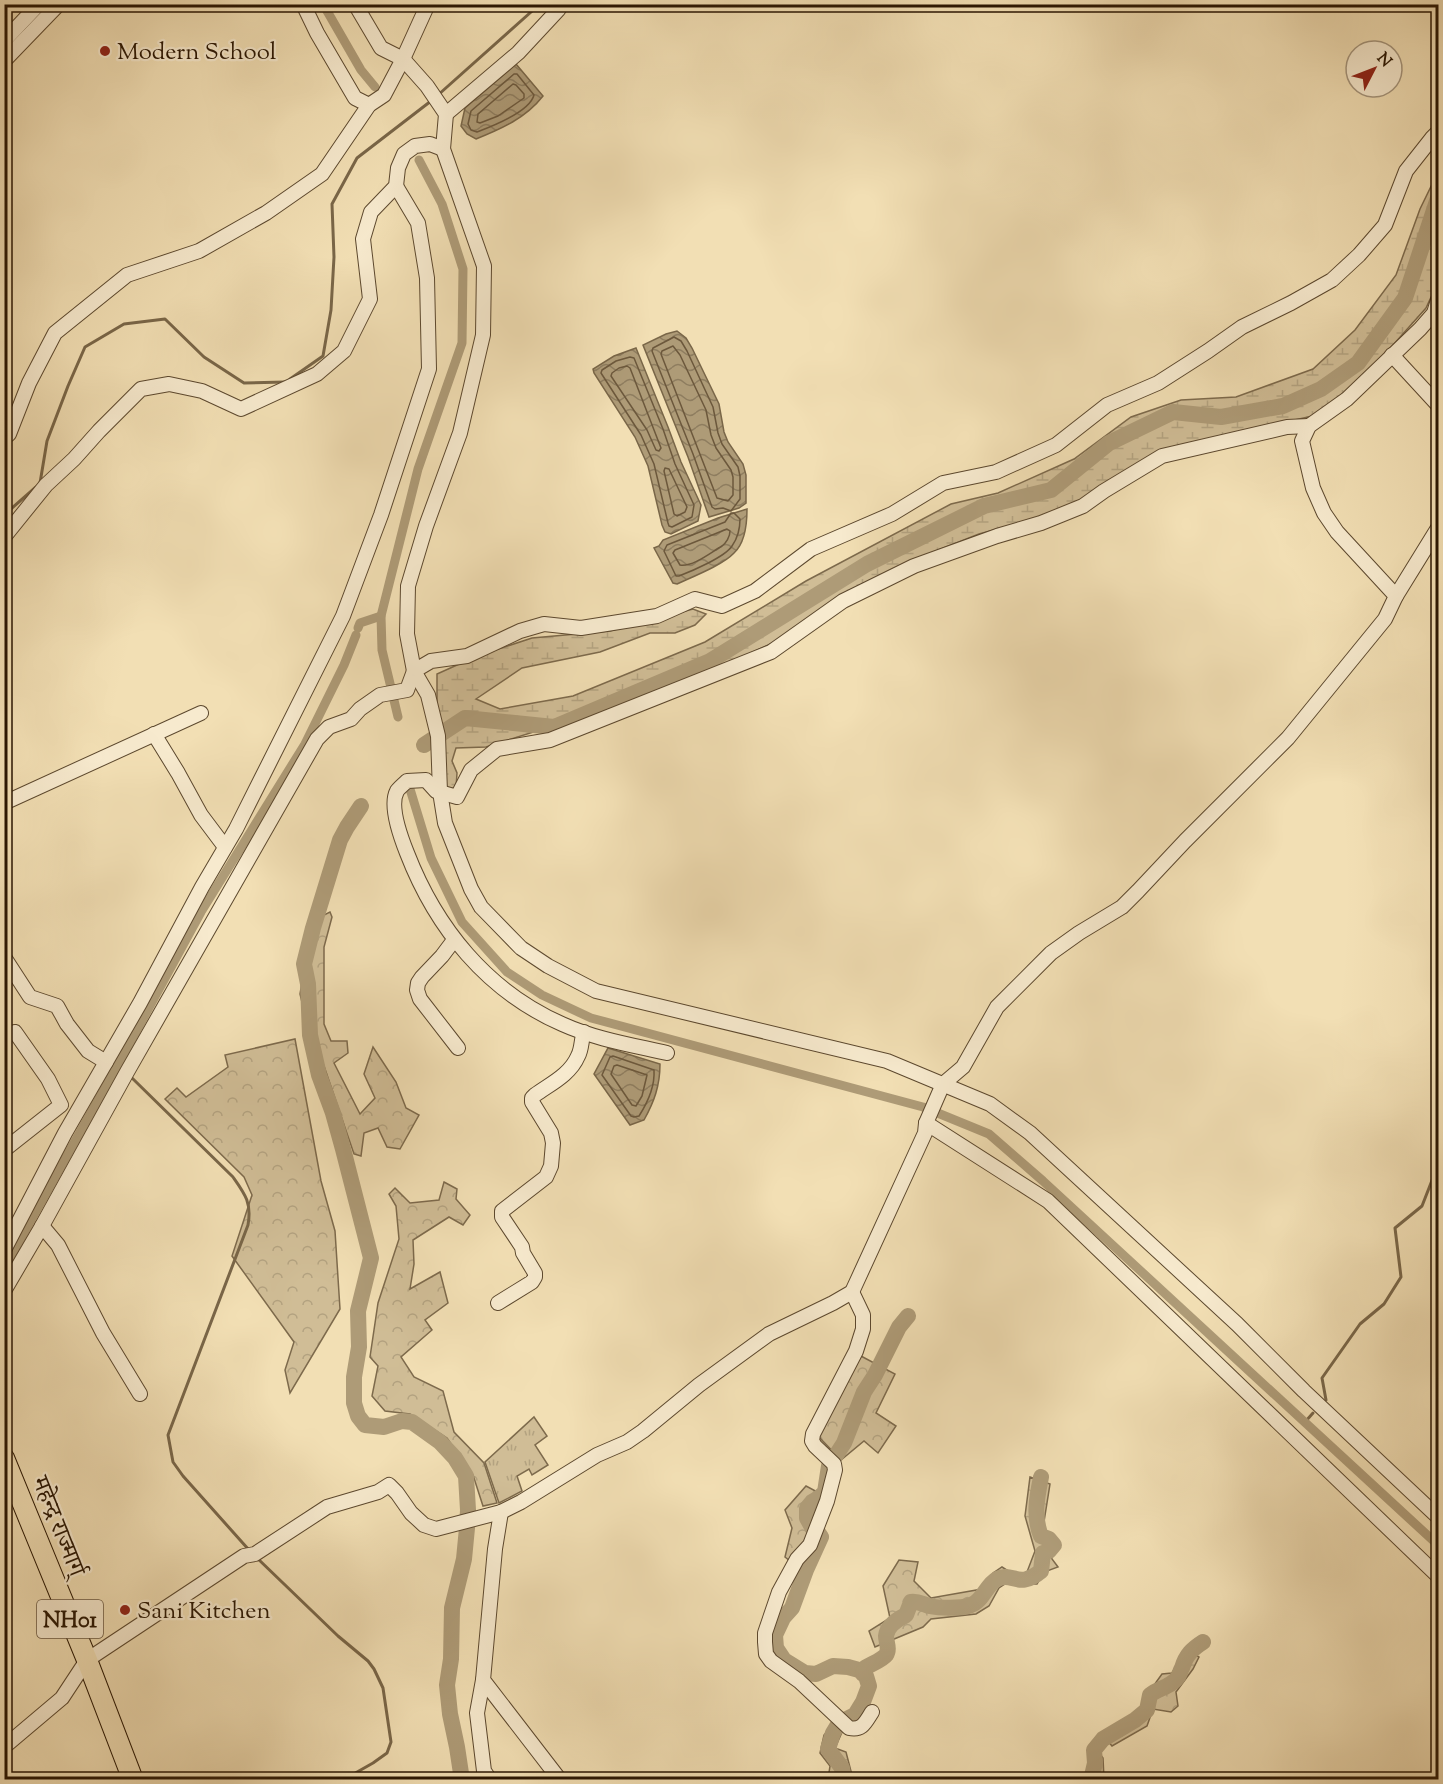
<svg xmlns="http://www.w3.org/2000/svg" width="1443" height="1784" font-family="'Sorts Mill Goudy','Noto Serif Devanagari',serif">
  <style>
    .grass { fill: url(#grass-tufts); stroke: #7d6a4c; stroke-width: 1.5 }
    .forest { fill: url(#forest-crowns); stroke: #7d6a4c; stroke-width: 1.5 }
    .wetland { fill: url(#wetland-marsh); stroke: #7d6a4c; stroke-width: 1.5 }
    .water { fill: url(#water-waves); stroke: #796648; stroke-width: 1.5 }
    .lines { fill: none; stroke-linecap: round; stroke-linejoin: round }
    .shore { stroke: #6c583c; stroke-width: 1.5 }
    .stream { stroke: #796648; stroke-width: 3 }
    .canal { stroke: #ae9b77; stroke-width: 9 }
    .river { stroke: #ae9b77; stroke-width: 16 }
    .minor-casing { stroke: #5c482e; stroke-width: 16 }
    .highway-casing { stroke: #2a1602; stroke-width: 22 }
    .minor { stroke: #f7eace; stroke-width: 14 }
    .highway { stroke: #f2dfb4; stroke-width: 20 }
    .poi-dot { fill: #8f2418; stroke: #f7eace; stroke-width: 2 }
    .labels { text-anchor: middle; stroke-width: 4.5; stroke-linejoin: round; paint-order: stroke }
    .shield { fill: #f7eace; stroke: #68563f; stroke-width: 1.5 }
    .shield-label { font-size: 22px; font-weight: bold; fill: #2a1602 }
    .poi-label { font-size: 24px; fill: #2a1602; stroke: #f7eace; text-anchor: start }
    .street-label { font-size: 24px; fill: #2a1602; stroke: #f7eace }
  </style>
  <defs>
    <pattern id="grass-tufts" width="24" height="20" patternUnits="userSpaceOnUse" patternTransform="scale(1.5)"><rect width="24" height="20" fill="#d0bd96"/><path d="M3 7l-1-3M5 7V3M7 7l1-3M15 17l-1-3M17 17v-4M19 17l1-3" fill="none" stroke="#b3a280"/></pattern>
    <pattern id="forest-crowns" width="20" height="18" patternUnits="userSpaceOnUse" patternTransform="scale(1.5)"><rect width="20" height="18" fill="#d0bd96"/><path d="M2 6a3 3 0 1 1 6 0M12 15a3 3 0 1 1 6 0" fill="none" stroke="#b3a280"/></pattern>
    <pattern id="wetland-marsh" width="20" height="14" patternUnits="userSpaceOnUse" patternTransform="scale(1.5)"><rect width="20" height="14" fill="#d0bd96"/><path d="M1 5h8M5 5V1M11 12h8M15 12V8" fill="none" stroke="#b3a280"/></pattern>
    <pattern id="water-waves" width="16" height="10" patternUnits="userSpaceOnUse" patternTransform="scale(1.5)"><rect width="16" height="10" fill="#ae9b77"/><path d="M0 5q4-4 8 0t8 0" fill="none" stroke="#8e7d5f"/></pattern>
  </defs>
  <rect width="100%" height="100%" fill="#f2dfb4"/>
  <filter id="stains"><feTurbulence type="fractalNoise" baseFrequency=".00333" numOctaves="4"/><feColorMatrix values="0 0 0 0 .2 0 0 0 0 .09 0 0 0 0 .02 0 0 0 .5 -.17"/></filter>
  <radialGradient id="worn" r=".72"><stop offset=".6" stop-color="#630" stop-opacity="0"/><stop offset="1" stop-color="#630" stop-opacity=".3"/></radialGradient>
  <polygon class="grass" points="534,1417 547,1436 535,1445 548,1465 532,1475 529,1469 517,1476 522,1491 499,1503 485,1462"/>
  <g class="forest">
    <polygon points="330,912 332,917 324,947 324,1024 331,1041 347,1041 348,1053 334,1063 360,1114 375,1098 364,1074 373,1047 396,1082 406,1108 419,1115 400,1149 387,1147 378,1128 364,1133 361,1156 354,1154 324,1066 308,1027 300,994 304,971 320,917"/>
    <polygon points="295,1039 321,1181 335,1231 340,1309 290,1393 285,1370 294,1342 232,1256 252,1195 244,1177 165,1099 177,1088 186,1097 228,1067 225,1055"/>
    <polygon points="444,1182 457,1189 456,1199 470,1215 463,1225 449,1217 413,1240 414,1264 410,1289 440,1272 448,1303 425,1320 432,1330 401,1357 414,1377 443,1391 454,1432 484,1463 497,1503 483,1506 473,1475 447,1438 410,1414 385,1411 372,1396 378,1366 370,1357 378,1303 399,1239 396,1206 389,1194 395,1188 410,1203 439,1200"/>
    <polygon points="859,1355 895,1374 876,1413 896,1426 878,1453 864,1441 841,1460 818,1436"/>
    <polygon points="1030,1477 1050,1484 1043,1528 1052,1559 1058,1567 1044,1572 1037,1584 1005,1584 999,1588 989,1606 976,1614 931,1619 923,1627 875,1647 869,1631 890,1618 883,1586 899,1560 918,1562 914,1581 931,1598 982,1589 993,1573 1002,1567 1016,1576 1027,1572 1035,1551 1025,1516"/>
    <polygon points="806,1486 825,1496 808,1544 790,1561 785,1557 792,1528 785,1510"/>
    <polygon points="1186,1649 1199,1657 1193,1669 1176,1692 1178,1706 1171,1712 1153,1709 1147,1726 1112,1746 1103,1735 1114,1726 1142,1710 1145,1705 1149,1692 1162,1674 1172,1673"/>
    <polygon points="834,1724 843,1730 835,1748 846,1752 853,1779 828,1779 830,1766 820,1753 824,1735"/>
    <polygon points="1093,1745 1103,1758 1104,1779 1088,1779 1087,1769"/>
  </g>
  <polygon class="wetland" points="1438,172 1438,282 1426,308 1385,354 1356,383 1317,415 1206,440 1080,502 1039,518 979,534 903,564 779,640 742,657 656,691 597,712 486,747 456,748 452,761 457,773 456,788 445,789 437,704 437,674 477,656 532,638 610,631 693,609 706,614 695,625 675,633 650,633 600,652 522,668 476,699 500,709 573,696 705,642 806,581 951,504 998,493 1074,459 1131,417 1181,400 1236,397 1313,369 1355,330 1396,275 1420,209"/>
  <g class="water">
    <path d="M516,64L543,96C526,118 501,129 476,139L467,134L461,126L465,108Z"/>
    <polygon points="677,331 686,338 692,348 719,404 724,432 728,442 743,464 746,475 746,503 739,508 709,517 688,457 643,345 666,334"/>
    <polygon points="636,348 668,427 681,462 701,505 698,521 671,534 665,532 662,525 648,466 635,437 594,373 593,369 614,356"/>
    <path d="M747,509C747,523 745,543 734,553C723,565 692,577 677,584L673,583L654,548L659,546L663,540L718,518Z"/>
    <path d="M608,1048L660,1064C660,1086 654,1102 644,1120L630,1125L594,1074Z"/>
  </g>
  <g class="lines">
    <g class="shore">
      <path d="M514,74H517L534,95C530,111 493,126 477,132L471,130L468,124L471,111Z"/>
      <polygon points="513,84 516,85 524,94 524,98 498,116 480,123 477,122 478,114"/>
      <polygon points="674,337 681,341 687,351 713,407 718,433 722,444 738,467 740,476 740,499 731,511 723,508 715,509 712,507 693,454 652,351 653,348"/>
      <polygon points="673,346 680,355 706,410 711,435 716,448 731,470 733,477 733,495 728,501 717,498 661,354 662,351"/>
      <polygon points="630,357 634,358 663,429 675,464 694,505 692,517 672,527 669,526 668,523 654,464 641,435 601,373 602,370 616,361"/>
      <polygon points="627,366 630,368 661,448 659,451 656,450 647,430 611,376 612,373 619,368"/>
      <polygon points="665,468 669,469 687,507 685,512 677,516 674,514 664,471"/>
      <path d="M731,513H734L740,519C740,528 737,539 732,546C725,557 692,571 679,576H676L664,551L667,545L725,522Z"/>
      <path d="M727,529L730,531C730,537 726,543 722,546C710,553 693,567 680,565L673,553L675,550Z"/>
      <path d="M613,1056L654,1070C655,1086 648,1102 639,1116L634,1117L631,1116L602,1075L610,1057Z"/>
      <polygon points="617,1065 647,1075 642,1096 636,1106 632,1105 611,1074 614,1066"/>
    </g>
    <g class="stream">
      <polyline points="438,95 540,4"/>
      <polyline points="290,379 323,356 331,310 334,257 332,204 357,158 431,101"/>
      <polyline points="40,483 47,441 68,386 85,347 124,324 165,319 204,357 244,383 285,382"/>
      <polyline points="4,515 36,487"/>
      <path d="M131,1077L233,1177C245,1194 252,1203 248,1225L168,1435L173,1462L183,1476L249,1550"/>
      <polyline points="1326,1400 1322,1378 1360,1324 1384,1304 1401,1277 1395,1228 1422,1206 1438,1165"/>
      <polyline points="1305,1422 1313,1413"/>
      <polyline points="256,1557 338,1636 368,1661 374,1669 383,1688 391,1742 387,1753 373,1763 343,1780"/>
    </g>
    <g class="canal">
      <polyline points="323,4 361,70 375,87"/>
      <polyline points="358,628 360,623 381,616"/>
      <polyline points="398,717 382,650 381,616 418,469 462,343 463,269 442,204 419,160"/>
      <polyline points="410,789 431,858 462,922 507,972 542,995 591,1018 923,1107 989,1134 1043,1181 1438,1545"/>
      <polyline points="4,1268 115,1070 201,912 305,744 344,665 356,635"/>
    </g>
    <g class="river">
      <polyline points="424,745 465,718 554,727 710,661 867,564 984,506 1051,490 1109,443 1173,412 1221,417 1283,406 1321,389 1358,363 1405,298 1438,198"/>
      <polyline points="361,806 347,827 340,840 313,928 304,964 308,984 310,1035 319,1075 333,1113 343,1149 371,1258 358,1311 359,1347 354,1377 354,1403 358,1416 365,1425 384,1427 402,1421 412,1422 440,1442 455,1458 466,1476 468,1510 467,1528 464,1559 452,1608 451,1659 447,1685 450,1714 457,1747 462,1780"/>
      <polyline points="812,1527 807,1518 807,1508 812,1502 819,1498 825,1492 829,1466 844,1443 864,1392 875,1375 899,1327 908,1316"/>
      <polyline points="817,1531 821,1537 806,1570 792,1608 783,1618 775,1635 776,1648 784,1660 805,1673 816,1674 833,1666 848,1667 859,1670 866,1676 869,1686 863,1702 855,1715 839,1723 833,1733 828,1749 842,1768 844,1780"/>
      <path d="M863,1674L865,1668C871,1664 882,1660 886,1655C890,1649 886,1642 886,1636C887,1626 898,1619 906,1615L911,1602C918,1601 922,1604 929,1606C939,1608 961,1609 971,1605C983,1601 986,1585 997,1579C1013,1571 1018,1590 1041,1571L1043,1553L1049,1551L1054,1545L1049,1539L1041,1536C1033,1516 1037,1497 1041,1477"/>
      <path d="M1091,1780L1095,1763L1094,1750L1103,1739L1135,1720L1147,1710L1150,1695C1159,1688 1171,1687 1178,1677C1179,1676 1181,1669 1182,1668C1186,1655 1192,1649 1203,1642"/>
    </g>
    <g class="minor-casing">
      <g id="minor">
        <polyline points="303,4 317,33 355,98 369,105"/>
        <polyline points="355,4 381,48 403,59 427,86 446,114 443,149 484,266 483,335 460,433 426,526 408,586 407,634 414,671 428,695 438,736 440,792 445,823 471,889 481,907 521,948 548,966 596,991 887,1061 990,1104 1030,1133 1237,1324 1304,1391 1438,1517"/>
        <polyline points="4,41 39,4"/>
        <polyline points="4,61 59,4"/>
        <polyline points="446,114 518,53 558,10 562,4"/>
        <polyline points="1392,355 1438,405"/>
        <polyline points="4,438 9,434 29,383 55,333 127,275 199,251 266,213 322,174 369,105 384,95 403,59 428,4"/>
        <polyline points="4,537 46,485 74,459 99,431 141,389 169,384 202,391 241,409 317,374 344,351 370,299 363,239 371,212 396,186 398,168 404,154 415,146 430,144 443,149"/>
        <polyline points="1396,596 1438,528"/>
        <polyline points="154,734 178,773 201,815 225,847"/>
        <polyline points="4,803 201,713"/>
        <polyline points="454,940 442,956 422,977 418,983 417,990 420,999 458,1048"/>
        <polyline points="4,957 30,997 57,1006 67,1024 88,1051 106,1062"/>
        <path d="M667,1053C632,1045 595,1039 562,1024C487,991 436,928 407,853C401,838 389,806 397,791C399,788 404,784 407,781L426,780L436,791L457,797L471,770L497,749L550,740L771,652L843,601L914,566L997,536L1041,523L1083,506L1104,491L1162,456L1287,427L1309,426"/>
        <polyline points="926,1123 1048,1201 1438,1576"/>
        <polyline points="4,1150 61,1105 48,1079 15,1032"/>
        <polyline points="42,1226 127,1072 317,739 329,727 351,719 360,709 380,695 407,690 414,671 431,661 467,656 520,631 544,624 581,628 657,616 695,599 722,606 755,591 811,549 892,514 943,483 996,472 1056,445 1107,405 1158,383 1208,351 1242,327 1291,303 1332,280 1359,255 1385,225 1406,171 1432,138 1438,132"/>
        <polyline points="4,1250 65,1133 140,1003 202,887 236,829 343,616 381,515 429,369 427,278 418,223 396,186"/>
        <polyline points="4,1291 42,1226 58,1245 103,1333 140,1394"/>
        <path d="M852,1292L863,1315V1329L856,1351L813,1434L812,1441L815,1446L834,1464L835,1470L827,1501L810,1545L797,1559L779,1592L765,1633V1642L766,1654L771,1661L799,1681L849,1728C862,1731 865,1723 872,1712"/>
        <path d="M498,1303L532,1282L535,1277V1273L523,1253L522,1247L502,1217V1211L546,1177L551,1166L553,1143L551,1133L532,1102V1098L535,1095C550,1084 570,1075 578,1056C582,1049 581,1040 584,1032"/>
        <polyline points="501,1512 495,1549 483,1680 560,1780"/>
        <polyline points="483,1680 477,1713 484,1771 490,1780"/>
        <polyline points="4,1747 62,1698 87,1660 244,1556 255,1554 327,1507 378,1492 389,1485 397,1493 411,1513 424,1525 436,1529 501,1512 521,1502 597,1455 627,1442 643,1431 699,1385 769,1334 833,1303 852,1292 925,1133 926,1123 943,1084 963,1067 997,1007 1051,953 1079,933 1122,907 1138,891 1185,841 1288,738 1385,619 1396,596 1337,532 1324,513 1313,488 1302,441 1309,426 1347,399 1420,329 1434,313 1438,300"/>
      </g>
    </g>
    <g class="highway-casing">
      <polyline id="highway" points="4,1458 87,1660 133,1780"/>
    </g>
    <use href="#minor" class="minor"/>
    <use href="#highway" class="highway"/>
  </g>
  <g class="poi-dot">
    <circle cx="105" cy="51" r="6"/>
    <circle cx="125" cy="1610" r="6"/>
  </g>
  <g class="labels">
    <rect class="shield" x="37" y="1600" width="66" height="38" rx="4.5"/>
    <g class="shield-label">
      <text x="70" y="1627">NH01</text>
    </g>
    <g class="poi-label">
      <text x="117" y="59">Modern School</text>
      <text x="137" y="1618">Sani Kitchen</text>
    </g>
    <g class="street-label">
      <text transform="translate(59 1526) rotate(68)" y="8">महेन्द्र राज्मार्ग्</text>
    </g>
  </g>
  <rect width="1443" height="1784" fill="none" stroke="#f2dfb4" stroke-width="24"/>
  <rect x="6" y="6" width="1431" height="1772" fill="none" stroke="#2a1602" stroke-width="3"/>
  <rect x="12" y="12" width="1419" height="1760" fill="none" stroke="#2a1602" stroke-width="1.5"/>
  <g transform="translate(1374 69) rotate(48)"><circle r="28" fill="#f7eace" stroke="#a5957c" stroke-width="1.5"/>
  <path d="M0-4.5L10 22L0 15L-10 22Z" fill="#8f2418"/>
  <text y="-9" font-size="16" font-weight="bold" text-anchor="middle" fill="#2a1602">N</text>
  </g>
  <rect width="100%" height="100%" filter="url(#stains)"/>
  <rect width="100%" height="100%" fill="url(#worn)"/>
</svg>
